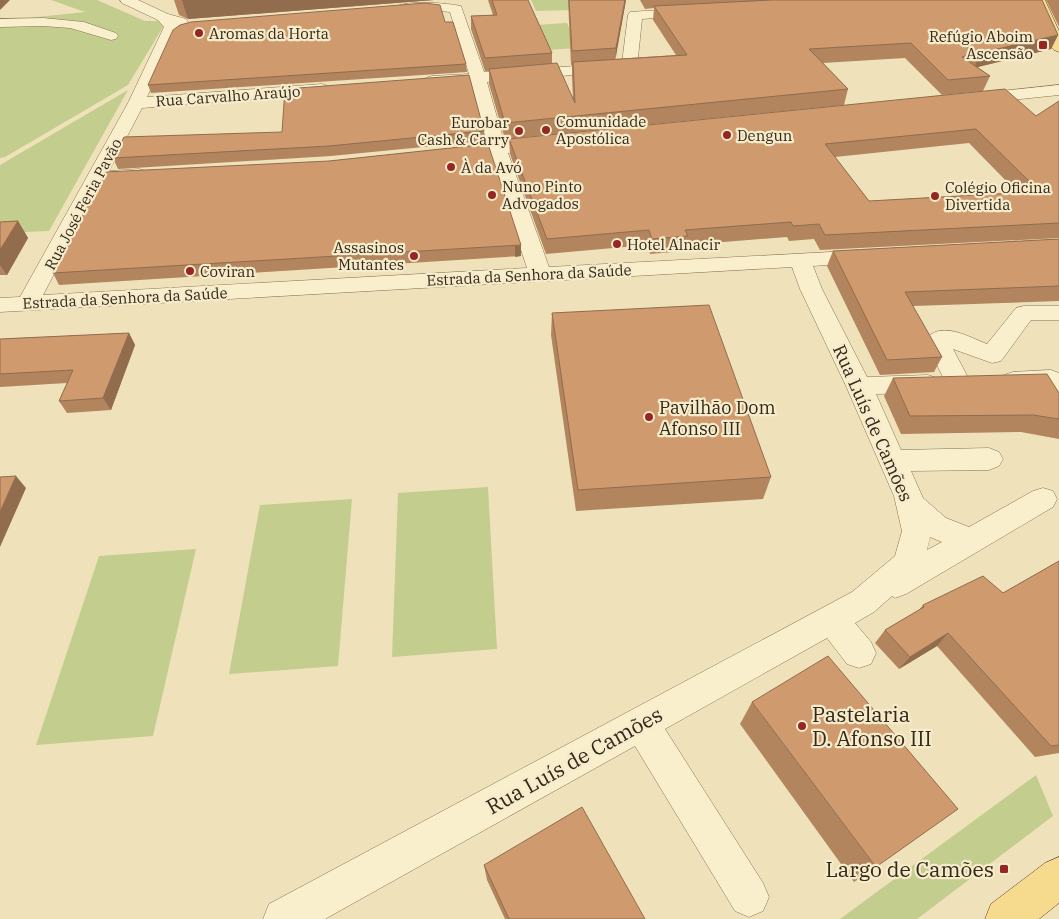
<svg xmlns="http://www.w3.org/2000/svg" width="1059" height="919" viewBox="0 0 1059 919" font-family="'IBM Plex Serif',serif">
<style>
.green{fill:#c3cd8e}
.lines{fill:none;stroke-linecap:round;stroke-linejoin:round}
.minor-casing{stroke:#867154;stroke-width:1}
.major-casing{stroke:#533e29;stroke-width:1}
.minor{fill:#faefcd;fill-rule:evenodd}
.major{fill:#f6da8e;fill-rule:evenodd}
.wall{fill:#b2855f;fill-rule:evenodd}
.shaded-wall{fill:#916c4d}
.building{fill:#cf9b6e;stroke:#916c4d;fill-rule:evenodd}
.poi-dot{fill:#972622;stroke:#f6ebca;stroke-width:2}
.labels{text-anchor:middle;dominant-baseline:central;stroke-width:4.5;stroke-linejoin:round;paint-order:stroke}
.far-poi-label{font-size:15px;fill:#34281a;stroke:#f6ebca;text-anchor:start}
.far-street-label{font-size:15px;fill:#34281a;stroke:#f6ebca}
.poi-label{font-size:18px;fill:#34281a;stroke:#f6ebca;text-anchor:start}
.street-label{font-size:18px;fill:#34281a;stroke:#f6ebca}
.near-poi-label{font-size:21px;fill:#34281a;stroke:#f6ebca;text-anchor:start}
.near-street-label{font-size:21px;fill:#34281a;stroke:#f6ebca}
</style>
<rect width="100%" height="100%" fill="#efe2ba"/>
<path class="green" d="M 51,0 L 97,0 L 145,21 L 159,21 L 163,27 L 128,85 L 5,157 L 0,158 L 0,21 L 85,12 Z
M 531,0 L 568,0 L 572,10 L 536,11 Z
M 567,23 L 578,48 L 545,50 L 506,27 Z
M 128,90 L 49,231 L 0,233 L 0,165 Z
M 488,487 L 497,649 L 392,657 L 398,493 Z
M 352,499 L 338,666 L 229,674 L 260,505 Z
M 196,549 L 153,736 L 36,745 L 99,556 Z
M 1036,775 L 1053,816 L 917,919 L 840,919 Z"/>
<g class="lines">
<g class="minor-casing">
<path id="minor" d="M 120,0 L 138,0 L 168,14 L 186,19 L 188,22 L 186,25 L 179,26 L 147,97 L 322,84 L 328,86 L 330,89 L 328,92 L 322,94 L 142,108 L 109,171 L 139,169 L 146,171 L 148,175 L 146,179 L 103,182 L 43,295 L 527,268 L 490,155 L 454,158 L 448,157 L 445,153 L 448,149 L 487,144 L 471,83 L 432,86 L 426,84 L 424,81 L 426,78 L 432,76 L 469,74 L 450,12 L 430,10 L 403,11 L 396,7 C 406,0 447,3 461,6 L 484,72 L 622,63 L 628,15 L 630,12 L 690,8 L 697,12 L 695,15 L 642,19 L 637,67 L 635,70 L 487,82 L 504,142 L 548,138 L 554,139 L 557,143 L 554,147 L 548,148 L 508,153 L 549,267 L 868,250 L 876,251 L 879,256 L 876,261 L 868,262 L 813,266 L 822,289 L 867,377 L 928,375 L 937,378 L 941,384 L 937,390 L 928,393 L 876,394 L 901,450 L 989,448 L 999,452 L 1003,459 L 999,466 L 989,470 L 911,471 L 923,498 L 946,518 L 969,527 L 1033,491 L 1043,488 L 1053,491 L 1057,499 L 1053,507 L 906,594 L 895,598 L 892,596 L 874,612 L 855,623 L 871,642 L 876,653 L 871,664 L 859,668 L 847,664 L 827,638 L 665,729 L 763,883 L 769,897 L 763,911 L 749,917 L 735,911 L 635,746 L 325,919 L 263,919 L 269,904 L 852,592 L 895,556 L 902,531 L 894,496 L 846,386 L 800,289 L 792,267 L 0,312 L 0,298 L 20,297 L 128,103 L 164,27 L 158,20 L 122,3 ZM 930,537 L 942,542 L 927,550 Z
M 43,18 L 84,22 L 116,33 L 118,36 L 116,39 L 111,40 L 70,28 L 43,26 L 0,27 L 0,19 Z
M 1059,85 L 1059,95 L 973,104 L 967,103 L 965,99 L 967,95 L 973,94 Z
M 1024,306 L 1059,306 L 1059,320 L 1031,320 L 1001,361 L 992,363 L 953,349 L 971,383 L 967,389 L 958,392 L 949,389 L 925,341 C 939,319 969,337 987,344 L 1016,308 Z
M 1051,370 L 1059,373 L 1059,400 L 1050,397 L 1044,388 L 1013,390 L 1004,387 L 1000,381 L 1004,375 L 1013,372 Z"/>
</g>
<g class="major-casing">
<path id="major" d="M 1031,0 L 1045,0 L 1059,31 L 1059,52 L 1054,50 L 1051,47 Z
M 1059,857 L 1059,903 L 1039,919 L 985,919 L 991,904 L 1045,863 Z"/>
</g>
<use href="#minor" class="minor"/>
<use href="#major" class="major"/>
</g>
<path class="wall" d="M 174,0 L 434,0 L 188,19 L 179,15 Z
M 488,0 L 528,0 L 552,53 L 552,64 L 573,99 L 572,77 L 572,65 L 571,65 L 568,0 L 626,0 L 615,59 L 676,55 L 653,20 L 654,8 L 645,9 L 640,0 L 1042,0 L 1058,35 L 1051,49 L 977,67 L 990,76 L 983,91 L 942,95 L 905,58 L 823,63 L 848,89 L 844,105 L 505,139 L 489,84 L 489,71 L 485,71 L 471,29 L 471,16 L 493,15 Z
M 1046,0 L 1059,0 L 1059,27 Z
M 445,22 L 466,64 L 467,72 L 151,93 L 148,85 Z
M 1059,101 L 1059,238 L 820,250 L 814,239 L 789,241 L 787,237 L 686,245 L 685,251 L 650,254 L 647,245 L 546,254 L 510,154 L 509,139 L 1036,116 ZM 969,143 L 1013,188 L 1009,188 L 1007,193 L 869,201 L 835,157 Z
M 484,131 L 485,141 L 331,156 L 118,169 L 113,158 L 282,132 Z
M 488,144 L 521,256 L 59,285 L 53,273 L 329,161 Z
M 18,221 L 28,238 L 7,275 L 0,275 L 0,222 Z
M 1059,239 L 1059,301 L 913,306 L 942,357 L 934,372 L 880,375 L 827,266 L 833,251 Z
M 552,313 L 771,477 L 763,499 L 576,511 L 551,335 Z
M 129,333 L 135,345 L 111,410 L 67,413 L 59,401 L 67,383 L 0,387 L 0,339 Z
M 893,378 L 1059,393 L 1059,439 L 1021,432 L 901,434 L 884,396 Z
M 1059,561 L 1059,753 L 1035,757 L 937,646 L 899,669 L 875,643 L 885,630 L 919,610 L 923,605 L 1003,593 Z
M 752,702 L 876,867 L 854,882 L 740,724 Z
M 484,865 L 645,919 L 505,919 L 487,880 Z"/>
<path class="shaded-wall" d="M 0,0 L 10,0 L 0,10 Z
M 182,0 L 434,0 L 188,19 Z
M 625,0 L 626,0 L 615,62 L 616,48 Z
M 1058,35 L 1051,49 L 974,68 L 980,53 Z
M 18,221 L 28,238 L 7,275 L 0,265 L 0,250 Z
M 521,245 L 521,256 L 515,257 L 515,246 Z
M 129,333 L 135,345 L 111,410 L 103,398 Z
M 16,476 L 26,488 L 0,547 L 0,512 Z
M 948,633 L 937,646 L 899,669 L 910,657 Z"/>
<path class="building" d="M 492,0 L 528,0 L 552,53 L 485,58 L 471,16 L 497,15 Z
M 569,0 L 625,0 L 616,48 L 572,51 Z
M 772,0 L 1042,0 L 1058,35 L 980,53 L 966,54 L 968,55 L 962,57 L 990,76 L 948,80 L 911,43 L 809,49 L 848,89 L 505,123 L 489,69 L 557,63 L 575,103 L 573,62 L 687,55 L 654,6 Z
M 425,3 L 440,5 L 445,22 L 453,22 L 466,64 L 148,85 L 173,30 L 180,25 L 191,22 Z
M 469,75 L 484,131 L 329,146 L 113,158 L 124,137 L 282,132 L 285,89 Z
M 1005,89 L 1036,116 L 1059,101 L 1059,223 L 825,235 L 819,224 L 793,226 L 791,222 L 685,230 L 688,236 L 652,239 L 649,230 L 547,239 L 509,139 ZM 976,129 L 1035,187 L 1009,188 L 1014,193 L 869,201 L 825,144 Z
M 488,144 L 521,245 L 53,273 L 105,172 L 329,161 Z
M 18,221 L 0,250 L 0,222 Z
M 1059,239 L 1059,286 L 905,292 L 942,357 L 887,360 L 833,251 Z
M 709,305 L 771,477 L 578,490 L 552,313 Z
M 129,333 L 103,398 L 59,401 L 73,370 L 0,374 L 0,339 Z
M 1047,374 L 1059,393 L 1059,419 L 1033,415 L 910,416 L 893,378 Z
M 16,476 L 0,512 L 0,477 Z
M 1059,561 L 1059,745 L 1051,746 L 948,633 L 910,657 L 885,630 L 924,607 L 923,605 L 983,576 L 1003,593 Z
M 828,656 L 958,809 L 876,867 L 752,702 Z
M 582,807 L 645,919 L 509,919 L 484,865 Z"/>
<g class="poi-dot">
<circle cx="199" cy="33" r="5"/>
<rect x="1038" y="40" width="10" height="10" rx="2.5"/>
<circle cx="546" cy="130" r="5"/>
<circle cx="519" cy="131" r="5"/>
<circle cx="727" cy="135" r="5"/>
<circle cx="451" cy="167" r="5"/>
<circle cx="492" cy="195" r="5"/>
<circle cx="935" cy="196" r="5"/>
<circle cx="617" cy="244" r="5"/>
<circle cx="414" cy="256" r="5"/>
<circle cx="190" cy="271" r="5"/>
<circle cx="649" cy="417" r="5"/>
<circle cx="802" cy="726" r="5"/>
<rect x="999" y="864" width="10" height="10" rx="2.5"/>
</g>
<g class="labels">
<g class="far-poi-label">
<text x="209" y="33">Aromas da Horta</text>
<text x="1033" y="36" text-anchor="end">Refúgio Aboim<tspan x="1033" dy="17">Ascensão</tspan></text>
<text x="556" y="121">Comunidade<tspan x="556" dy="17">Apostólica</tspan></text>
<text x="509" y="122" text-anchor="end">Eurobar<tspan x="509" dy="17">Cash &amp; Carry</tspan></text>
<text x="737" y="135">Dengun</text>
<text x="461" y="167">À da Avó</text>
<text x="502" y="186">Nuno Pinto<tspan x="502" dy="17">Advogados</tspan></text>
<text x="945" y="187">Colégio Oficina<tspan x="945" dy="17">Divertida</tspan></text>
<text x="627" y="244">Hotel Alnacir</text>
<text x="404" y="247" text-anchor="end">Assasinos<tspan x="404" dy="17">Mutantes</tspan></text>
<text x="200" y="271">Coviran</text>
</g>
<g class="far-street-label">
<text transform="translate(228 96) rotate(-4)">Rua Carvalho Araújo</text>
<text transform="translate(83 204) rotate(-62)">Rua José Feria Pavão</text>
<text transform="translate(529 275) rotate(-3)">Estrada da Senhora da Saúde</text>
<text transform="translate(125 298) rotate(-3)">Estrada da Senhora da Saúde</text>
</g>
<g class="poi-label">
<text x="659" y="407">Pavilhão Dom<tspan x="659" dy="21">Afonso III</tspan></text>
</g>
<g class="street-label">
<text transform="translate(873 423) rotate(66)">Rua Luís de Camões</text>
</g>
<g class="near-poi-label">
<text x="812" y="714">Pastelaria<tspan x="812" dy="24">D. Afonso III</tspan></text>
<text x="994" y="869" text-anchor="end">Largo de Camões</text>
</g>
<g class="near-street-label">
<text transform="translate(574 760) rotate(-29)">Rua Luís de Camões</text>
</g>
</g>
</svg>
